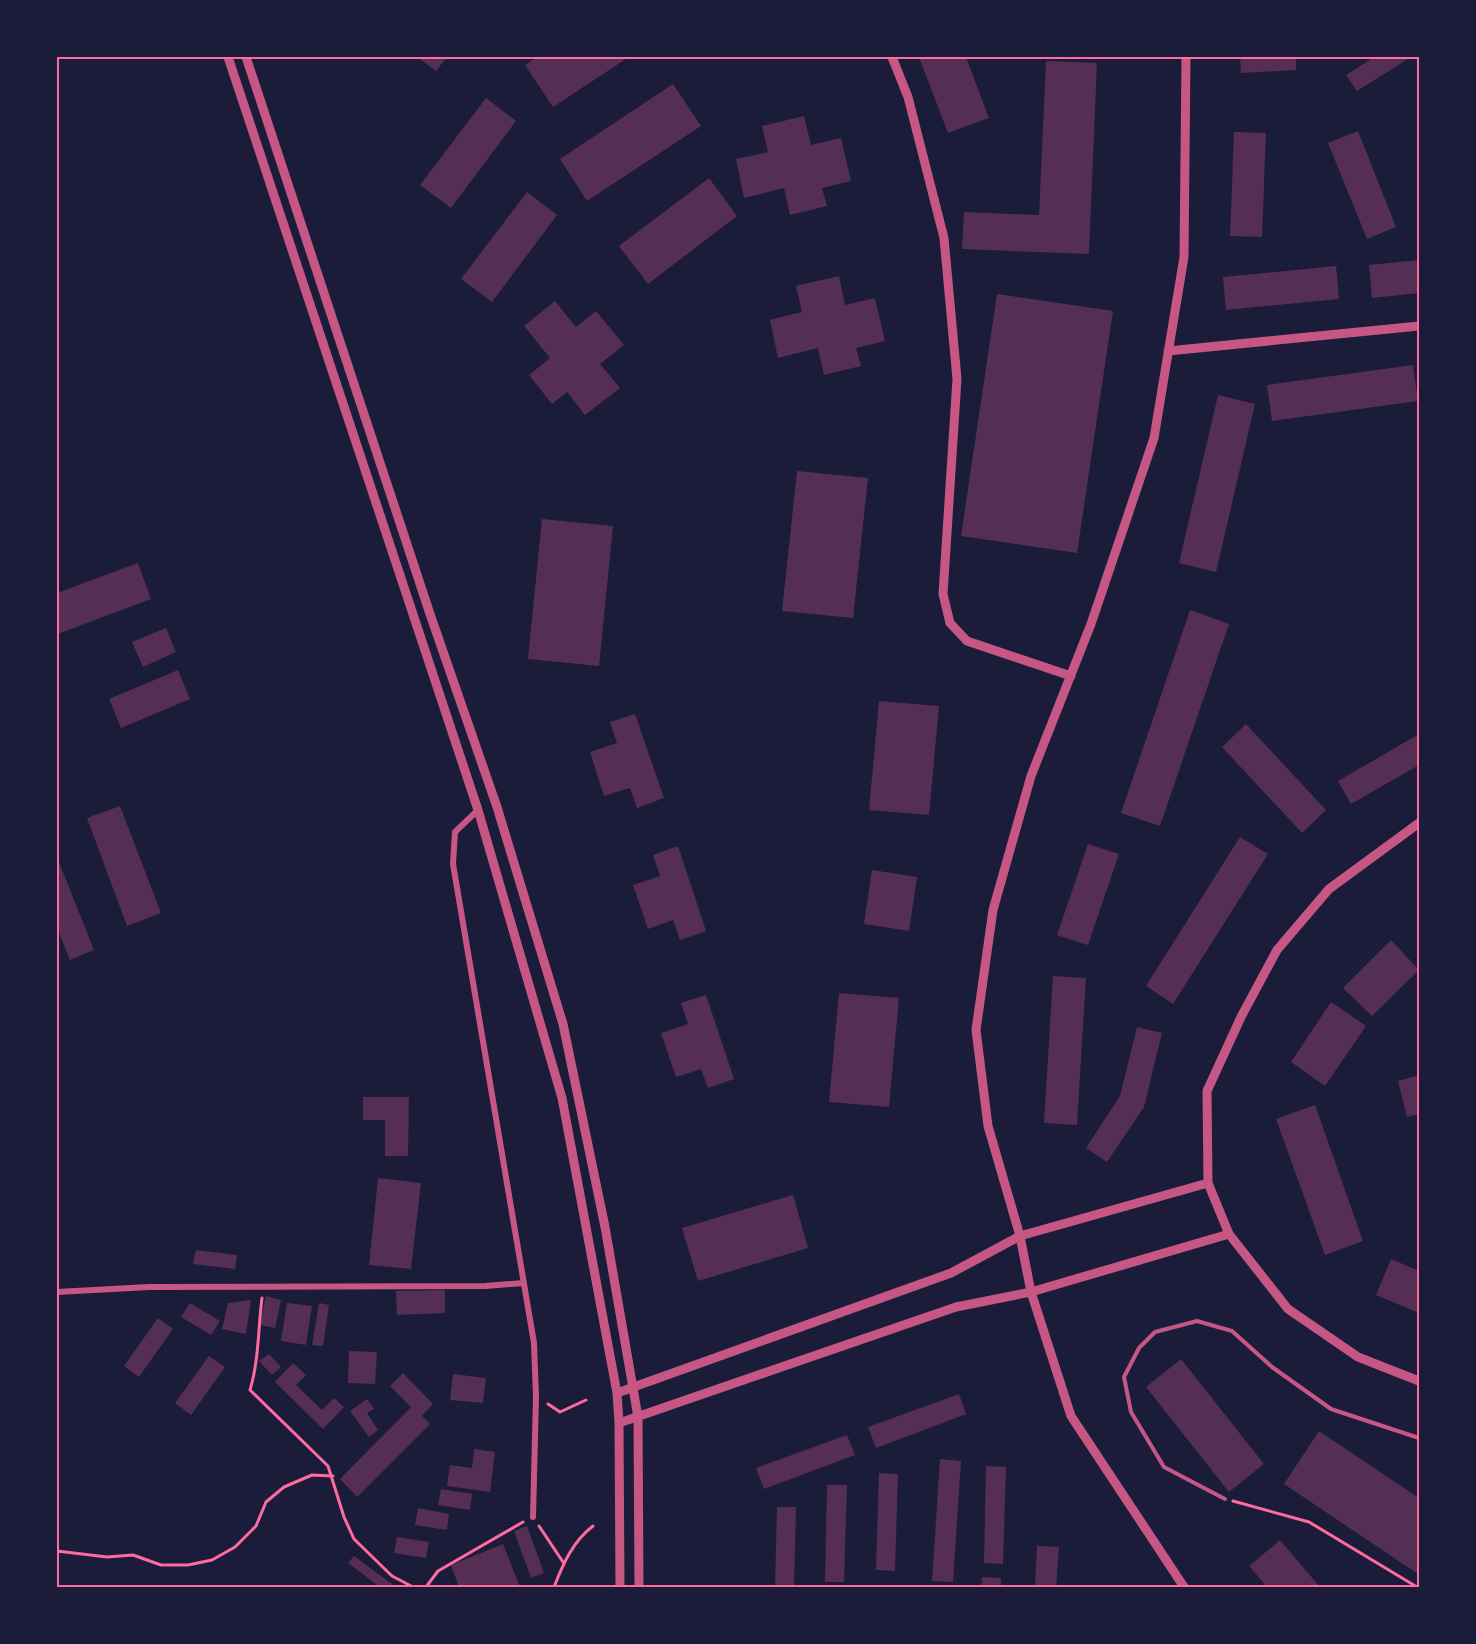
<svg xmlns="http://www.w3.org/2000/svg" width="1476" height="1644" viewBox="0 0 1476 1644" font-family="Merriweather,serif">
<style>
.building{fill:#542f53}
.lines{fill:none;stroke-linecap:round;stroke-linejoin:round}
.path{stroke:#ff6b9d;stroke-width:3}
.service{stroke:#c65784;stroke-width:4}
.minor{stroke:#c65784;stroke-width:6}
.tertiary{stroke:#c65784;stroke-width:9}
.neatline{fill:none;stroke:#ff6b9d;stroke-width:2}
</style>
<rect width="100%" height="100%" fill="#1b1b3a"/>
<path class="building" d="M 417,57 L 447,57 L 436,71 Z
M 537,57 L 629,57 L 553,107 L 525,65 Z
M 919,57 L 966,57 L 989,118 L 948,133 Z
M 1240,57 L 1296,57 L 1296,70 L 1241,73 Z
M 1374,57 L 1411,57 L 1357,91 L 1346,75 Z
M 1046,61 L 1097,63 L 1089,254 L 962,249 L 964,212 L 1039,215 Z
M 673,84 L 701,126 L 587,201 L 560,159 Z
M 486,98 L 516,121 L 451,208 L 420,185 Z
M 804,116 L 811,145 L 841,138 L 851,181 L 822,188 L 827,206 L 790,215 L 784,188 L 744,198 L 736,159 L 768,152 L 762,126 Z
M 1358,131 L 1396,227 L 1367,239 L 1328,143 Z
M 1234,132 L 1266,133 L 1262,237 L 1230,236 Z
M 709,178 L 737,216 L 648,284 L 619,246 Z
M 527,192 L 557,215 L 492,302 L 461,279 Z
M 1419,260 L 1419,293 L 1372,298 L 1369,265 Z
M 1336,266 L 1339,299 L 1226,310 L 1223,277 Z
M 839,276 L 845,305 L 875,298 L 885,341 L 856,348 L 861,366 L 824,375 L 818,348 L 778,358 L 770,320 L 802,312 L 796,286 Z
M 997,294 L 1113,311 L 1077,553 L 961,536 Z
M 555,301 L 576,327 L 596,311 L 624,345 L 600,364 L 620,388 L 585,415 L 567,392 L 552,404 L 529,375 L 550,358 L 524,326 Z
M 1413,365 L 1418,401 L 1272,421 L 1267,385 Z
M 1218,395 L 1255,404 L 1216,572 L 1179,563 Z
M 797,471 L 868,478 L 853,618 L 782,611 Z
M 542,519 L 613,526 L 599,666 L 528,659 Z
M 138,563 L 151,599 L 58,634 L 57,593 Z
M 1190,610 L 1229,624 L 1160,826 L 1121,813 Z
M 166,628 L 176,652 L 143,667 L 132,642 Z
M 178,670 L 190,699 L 121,728 L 109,699 Z
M 879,701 L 939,706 L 929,815 L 869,810 Z
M 635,714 L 664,798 L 637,808 L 630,788 L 604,796 L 590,752 L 617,743 L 610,722 Z
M 1246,724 L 1326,810 L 1302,833 L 1222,747 Z
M 1419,734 L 1419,765 L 1351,804 L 1338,781 Z
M 120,806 L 161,913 L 127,926 L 87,818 Z
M 1240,837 L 1268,854 L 1173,1004 L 1146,986 Z
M 1088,844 L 1119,854 L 1088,945 L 1057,935 Z
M 678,846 L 706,931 L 680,940 L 673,920 L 648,929 L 633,885 L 660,876 L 653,855 Z
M 57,857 L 94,950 L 70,960 L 57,928 Z
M 872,870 L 917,877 L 909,931 L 864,924 Z
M 1391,940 L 1419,970 L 1372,1016 L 1343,988 Z
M 1053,976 L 1086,978 L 1077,1125 L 1044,1123 Z
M 839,993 L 899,998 L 889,1107 L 829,1102 Z
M 706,995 L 734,1079 L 708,1088 L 701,1069 L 676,1077 L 661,1033 L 688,1024 L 681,1003 Z
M 1331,1002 L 1366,1026 L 1325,1086 L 1291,1062 Z
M 1137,1027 L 1162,1033 L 1144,1107 L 1107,1162 L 1086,1148 L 1120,1096 Z
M 1419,1075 L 1419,1114 L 1407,1117 L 1398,1081 Z
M 363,1097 L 409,1097 L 408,1156 L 385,1156 L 385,1120 L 363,1120 Z
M 1315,1105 L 1363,1241 L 1325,1255 L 1276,1119 Z
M 378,1178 L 421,1183 L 411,1269 L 369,1265 Z
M 793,1195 L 808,1248 L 698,1281 L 682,1228 Z
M 196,1250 L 237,1255 L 235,1269 L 193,1264 Z
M 1391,1259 L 1419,1271 L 1419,1313 L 1376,1295 Z
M 445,1290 L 445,1313 L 397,1315 L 396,1291 Z
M 266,1296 L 281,1300 L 275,1328 L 260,1325 Z
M 251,1300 L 246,1334 L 222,1329 L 228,1303 Z
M 190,1303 L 220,1321 L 211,1335 L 181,1317 Z
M 287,1303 L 312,1306 L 306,1345 L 281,1341 Z
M 319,1303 L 329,1305 L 323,1346 L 312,1345 Z
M 158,1318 L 173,1329 L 139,1377 L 124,1366 Z
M 349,1351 L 377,1352 L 375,1384 L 348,1383 Z
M 269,1354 L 281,1367 L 272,1375 L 259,1361 Z
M 209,1356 L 225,1367 L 191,1415 L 175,1403 Z
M 1181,1359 L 1264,1464 L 1229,1492 L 1146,1387 Z
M 293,1363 L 306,1375 L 296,1385 L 322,1410 L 334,1398 L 344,1407 L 323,1429 L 275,1382 Z
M 403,1373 L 433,1404 L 422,1416 L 430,1424 L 357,1497 L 340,1479 L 411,1407 L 390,1386 Z
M 453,1374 L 486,1378 L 483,1403 L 450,1400 Z
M 959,1394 L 966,1414 L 876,1448 L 868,1427 Z
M 367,1399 L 374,1409 L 367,1413 L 378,1430 L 369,1437 L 350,1411 Z
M 1319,1431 L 1419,1498 L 1418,1574 L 1284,1484 Z
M 847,1435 L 855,1455 L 764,1489 L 756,1468 Z
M 474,1449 L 495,1452 L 490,1492 L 447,1486 L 450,1465 L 472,1468 Z
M 940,1459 L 961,1461 L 953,1582 L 932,1581 Z
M 986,1466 L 1006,1467 L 1003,1564 L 984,1563 Z
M 879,1473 L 898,1474 L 895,1571 L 876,1570 Z
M 827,1485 L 847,1485 L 844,1582 L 825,1582 Z
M 441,1489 L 472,1494 L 470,1510 L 438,1505 Z
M 777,1507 L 796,1507 L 794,1587 L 775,1587 Z
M 418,1508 L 449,1514 L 447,1530 L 415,1525 Z
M 527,1526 L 544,1573 L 531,1578 L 514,1531 Z
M 397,1537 L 429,1542 L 426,1558 L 394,1553 Z
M 1280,1540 L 1320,1587 L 1267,1587 L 1249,1566 Z
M 503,1544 L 520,1587 L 459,1587 L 451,1565 Z
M 1037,1546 L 1059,1547 L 1056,1587 L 1035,1587 Z
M 354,1556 L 396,1587 L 380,1587 L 348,1563 Z
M 982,1577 L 1001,1578 L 1001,1587 L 981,1587 Z"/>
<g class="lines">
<path class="path" d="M 262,1298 C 258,1329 259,1360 250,1390 L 328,1466 L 344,1517 L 354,1539 L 392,1576 L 413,1587
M 548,1404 L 560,1412 L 586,1400
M 1233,1501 L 1309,1522 L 1417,1587
M 539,1526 L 563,1562
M 57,1551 L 107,1557 L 133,1555 L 161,1565 L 188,1565 L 212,1560 L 235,1547 L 256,1526 L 266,1502 L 284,1487 L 312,1475 L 333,1476
M 426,1587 L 438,1571 L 523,1522
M 554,1587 C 563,1564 573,1541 593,1526"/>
<path class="service" d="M 1225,1499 L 1164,1467 L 1131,1412 L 1124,1377 L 1139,1348 L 1155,1332 L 1197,1321 L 1232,1331 L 1272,1367 L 1331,1409 L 1419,1438"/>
<path class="minor" d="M 478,810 L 455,832 L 453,864 L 534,1343 L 536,1397 L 533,1517
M 57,1292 L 149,1287 L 485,1286 L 524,1283"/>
<path class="tertiary" d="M 228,57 L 478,810 L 562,1098 L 617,1393 L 619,1423 L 620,1587
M 246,57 L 430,614 L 497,807 L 563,1024 L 605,1227 L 638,1417 L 639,1587
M 892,57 L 908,97 L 944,238 L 957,379 L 943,594 L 950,623 L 967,641 L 1071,676
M 1168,351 L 1419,326
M 1419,823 L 1329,889 L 1277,950 L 1241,1017 L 1207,1091 L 1208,1183 L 1229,1234 L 1288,1309 L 1358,1357 L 1419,1381
M 617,1393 L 951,1273 L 1020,1236 L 1208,1183
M 619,1423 L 956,1307 L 1031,1292 L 1229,1234
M 1184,1587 L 1071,1416 L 1031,1292 L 1020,1236 L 988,1126 L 976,1030 L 993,910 L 1031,776 L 1091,624 L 1154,438 L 1184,257 L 1186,57"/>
</g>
<rect width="1476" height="1644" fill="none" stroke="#1b1b3a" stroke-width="117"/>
<rect x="58" y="58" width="1360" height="1528" class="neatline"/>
</svg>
